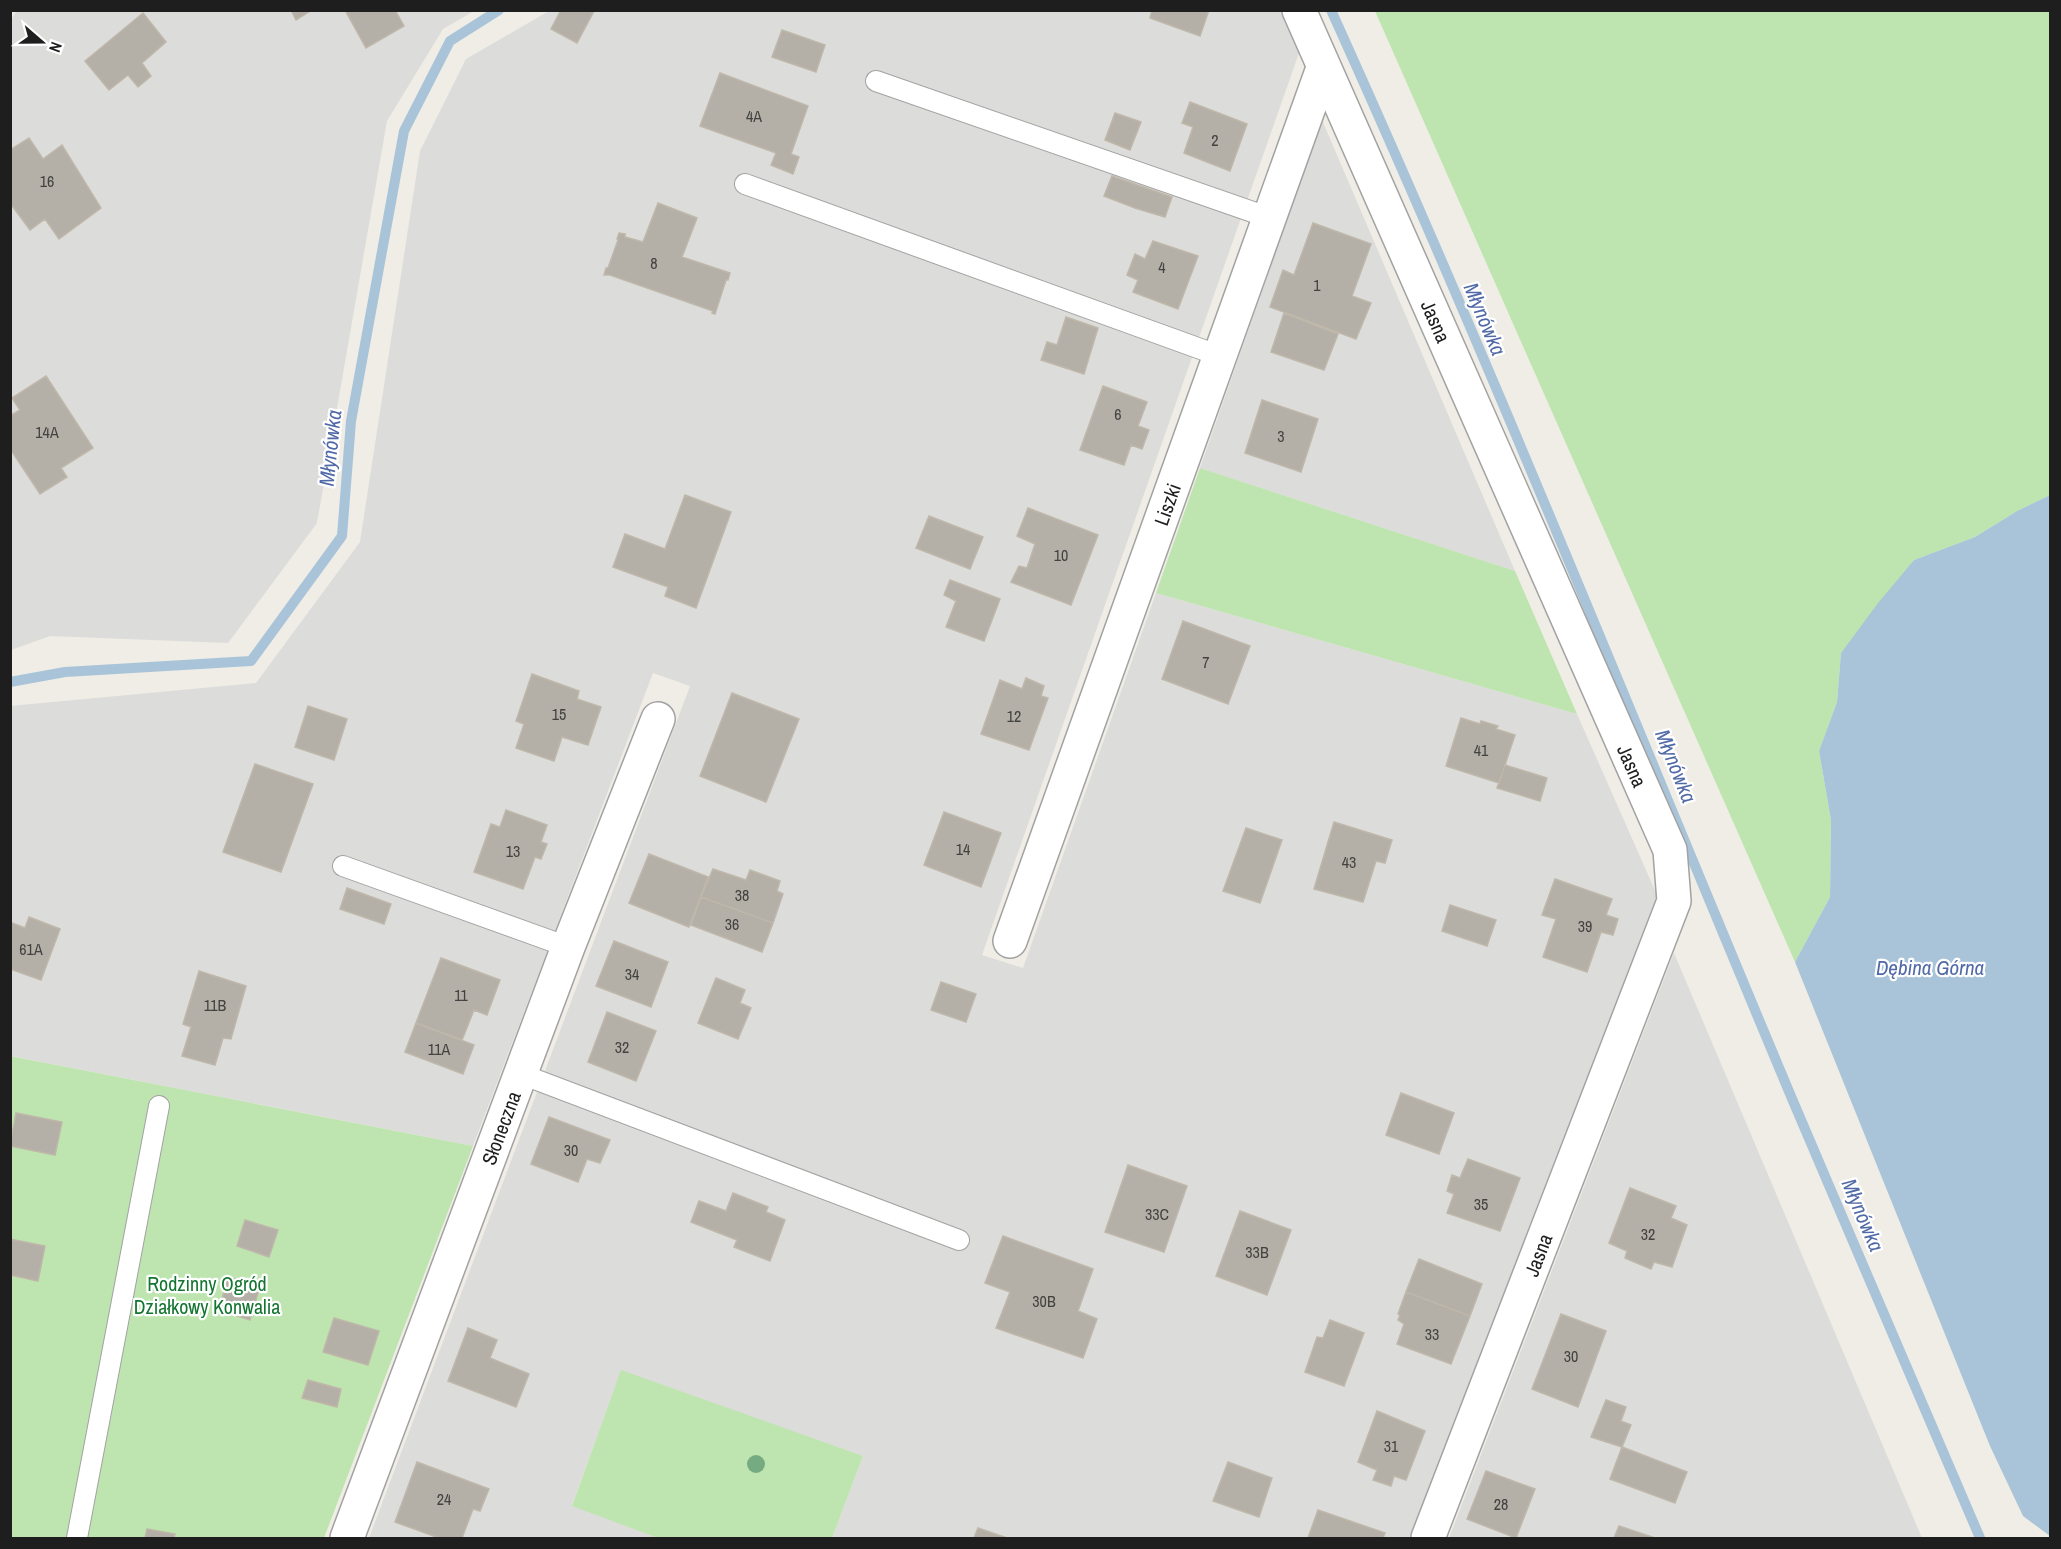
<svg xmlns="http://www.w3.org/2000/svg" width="2061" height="1549" viewBox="0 0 2061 1549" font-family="'Archivo Narrow',sans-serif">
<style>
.residential{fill:#dcdcdb}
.grass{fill:#bee5af}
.water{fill:#a9c4d9}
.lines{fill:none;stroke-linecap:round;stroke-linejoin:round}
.stream{stroke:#a9c4d9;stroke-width:10}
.building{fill:#b4b0a8;stroke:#bfb7a9;stroke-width:1.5}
.lane-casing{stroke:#a2a2a2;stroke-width:22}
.street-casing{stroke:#a2a2a2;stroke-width:36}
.lane{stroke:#fff;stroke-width:20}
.street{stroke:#fff;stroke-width:33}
.tree{fill:#76ab81}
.labels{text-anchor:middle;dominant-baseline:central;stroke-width:4.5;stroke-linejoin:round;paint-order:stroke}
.number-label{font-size:16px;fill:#444240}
.street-label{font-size:20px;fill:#1e1e1e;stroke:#fff}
.park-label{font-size:20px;fill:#137530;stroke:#fff}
.water-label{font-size:21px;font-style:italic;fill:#516aa7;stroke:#fff}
</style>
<rect width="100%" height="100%" fill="#efede5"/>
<path class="residential" d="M 17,10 L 474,11 L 443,29 L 387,121 L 317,523 L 228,643 L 50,636 L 11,650 L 10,22 Z
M 549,11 L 1280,11 L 1299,53 L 982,955 L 1023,968 L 1156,593 L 1577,714 L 1657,895 L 1409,1538 L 832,1538 L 863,1456 L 621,1371 L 572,1505 L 658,1538 L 369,1538 L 690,686 L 653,673 L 473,1146 L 11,1056 L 10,706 L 256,683 L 360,542 L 420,151 L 466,59 Z
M 1322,120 L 1515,571 L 1200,468 Z
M 1674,953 L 1922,1538 L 1449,1538 Z"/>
<path class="grass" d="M 1375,11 L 2050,11 L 2050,495 L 2017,511 L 1975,537 L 1914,560 L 1841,653 L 1837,702 L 1819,751 L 1831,820 L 1830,897 L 1795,962 Z
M 1200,468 L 1515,571 L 1577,714 L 1156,593 Z
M 10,1056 L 473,1146 L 324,1538 L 11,1538 Z
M 621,1370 L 863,1456 L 832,1538 L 658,1538 L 572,1506 Z"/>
<path class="water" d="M 2050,495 L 2050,1536 L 2023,1516 L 1990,1446 L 1795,962 L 1830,897 L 1831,820 L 1819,751 L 1837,702 L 1841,653 L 1878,603 L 1914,560 L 1975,537 L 2017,511 Z"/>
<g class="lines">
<path class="stream" d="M 1331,10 C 1494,370 1640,737 1793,1101 C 1855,1247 1918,1393 1980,1538
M 10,682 L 65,672 L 251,661 L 342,536 L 351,421 L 404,131 L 450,41 L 499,10"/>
</g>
<path class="building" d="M 291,10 L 312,10 L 296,20 Z
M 345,10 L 395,10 L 404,26 L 366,48 Z
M 561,10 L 594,11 L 577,43 L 551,29 Z
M 1152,10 L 1209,10 L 1200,36 L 1150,18 Z
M 143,13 L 166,42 L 142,63 L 151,76 L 138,87 L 128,75 L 109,90 L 85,61 Z
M 782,30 L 825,45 L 816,72 L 772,57 Z
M 720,73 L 808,106 L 791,154 L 799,157 L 793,174 L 771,165 L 776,153 L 700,126 Z
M 1190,102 L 1247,124 L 1230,171 L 1184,153 L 1193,127 L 1182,123 Z
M 1115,113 L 1141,122 L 1130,150 L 1105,140 Z
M 29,138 L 43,159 L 62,145 L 101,208 L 59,239 L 45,219 L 30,230 L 10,203 L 10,150 Z
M 1112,176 L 1172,197 L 1165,217 L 1135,208 L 1104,196 Z
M 658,203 L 697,218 L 682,257 L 730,273 L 728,280 L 726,280 L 715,314 L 712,313 L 713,311 L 610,275 L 604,275 L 606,268 L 608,268 L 618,240 L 617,239 L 619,233 L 625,234 L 625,237 L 643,242 Z
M 1313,223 L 1371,244 L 1352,296 L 1371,303 L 1356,339 L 1270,307 L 1283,270 L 1294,275 Z
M 1153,241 L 1198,256 L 1178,309 L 1133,292 L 1138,280 L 1127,275 L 1135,254 L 1145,259 Z
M 1284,313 L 1338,334 L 1324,370 L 1271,352 Z
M 1066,317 L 1098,328 L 1084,374 L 1041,360 L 1047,342 L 1057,345 Z
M 46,376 L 93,448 L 61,468 L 67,477 L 40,494 L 13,453 L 10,452 L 10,416 L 20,410 L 12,398 Z
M 1103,386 L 1147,402 L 1138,426 L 1149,430 L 1142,449 L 1131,445 L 1124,465 L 1080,450 Z
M 1262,400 L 1318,419 L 1301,472 L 1245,453 Z
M 685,495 L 731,512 L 696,608 L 665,596 L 668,587 L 613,567 L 625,534 L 665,549 Z
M 1028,508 L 1098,535 L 1071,605 L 1011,582 L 1019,566 L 1027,568 L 1035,544 L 1017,536 Z
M 929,516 L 983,537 L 970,569 L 916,548 Z
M 950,580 L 1000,599 L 984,641 L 946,627 L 956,601 L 944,595 Z
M 1183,621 L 1250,646 L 1228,704 L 1162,679 Z
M 532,674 L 579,691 L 577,699 L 601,707 L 588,745 L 562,737 L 554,761 L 516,748 L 524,724 L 516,721 Z
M 1026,678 L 1044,686 L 1041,696 L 1048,698 L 1029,750 L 981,734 L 1000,680 L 1022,689 Z
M 732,693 L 799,719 L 766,802 L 700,776 Z
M 308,706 L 347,719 L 334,760 L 295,747 Z
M 1461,718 L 1480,724 L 1481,721 L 1498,726 L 1496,729 L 1515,735 L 1499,783 L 1446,766 Z
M 255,764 L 313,784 L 281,872 L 223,852 Z
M 1505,765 L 1547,778 L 1540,801 L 1497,788 Z
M 506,810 L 547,825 L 541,842 L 547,844 L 541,859 L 535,857 L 523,889 L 474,872 L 491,824 L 500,827 Z
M 944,812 L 1001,833 L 981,887 L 924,865 Z
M 1334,822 L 1392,840 L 1385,863 L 1376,861 L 1363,902 L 1314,889 Z
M 1246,828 L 1282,840 L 1260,903 L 1223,891 Z
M 649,854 L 708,877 L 689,927 L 629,903 Z
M 713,869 L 746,880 L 750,870 L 780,881 L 777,891 L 783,894 L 773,923 L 701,897 Z
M 1555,879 L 1612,899 L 1606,915 L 1618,919 L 1613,935 L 1601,932 L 1587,972 L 1543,957 L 1556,919 L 1542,915 Z
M 347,888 L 391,904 L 384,924 L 340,909 Z
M 701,897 L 773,923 L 762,952 L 691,925 Z
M 1450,905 L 1496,920 L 1487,946 L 1442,931 Z
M 29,917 L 60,929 L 41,980 L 10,969 L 10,922 L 25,928 Z
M 614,941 L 668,962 L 651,1007 L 596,986 Z
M 441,958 L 500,980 L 487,1015 L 474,1010 L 462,1040 L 416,1023 Z
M 199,971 L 246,986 L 231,1039 L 223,1038 L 215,1065 L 182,1056 L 191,1027 L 183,1024 Z
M 716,978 L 745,990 L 740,1003 L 751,1008 L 738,1039 L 698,1023 Z
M 941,982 L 976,994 L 966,1022 L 931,1010 Z
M 607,1012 L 656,1031 L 636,1081 L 588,1062 Z
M 416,1023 L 474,1045 L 463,1074 L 405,1052 Z
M 1401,1093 L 1454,1113 L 1439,1154 L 1386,1135 Z
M 16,1113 L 62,1122 L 55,1155 L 10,1146 Z
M 549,1117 L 610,1140 L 600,1163 L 587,1159 L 578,1182 L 531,1164 Z
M 1468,1159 L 1520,1178 L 1500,1231 L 1447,1213 L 1454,1194 L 1447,1191 L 1452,1175 L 1460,1178 Z
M 1128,1165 L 1187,1186 L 1164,1252 L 1105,1232 Z
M 1630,1188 L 1676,1206 L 1671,1218 L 1687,1225 L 1672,1267 L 1654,1262 L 1651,1269 L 1625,1258 L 1627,1251 L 1609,1243 Z
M 733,1193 L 768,1207 L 766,1212 L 785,1220 L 770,1261 L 734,1247 L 737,1240 L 691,1222 L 699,1201 L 726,1211 Z
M 1240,1211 L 1291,1230 L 1267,1295 L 1216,1276 Z
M 245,1220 L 278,1230 L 269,1257 L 237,1246 Z
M 1003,1236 L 1093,1269 L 1078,1311 L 1097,1319 L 1083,1358 L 996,1328 L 1010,1292 L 985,1283 Z
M 10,1239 L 45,1246 L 38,1281 L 10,1275 Z
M 1419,1259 L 1482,1284 L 1470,1316 L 1406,1292 Z
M 228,1277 L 260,1286 L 250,1320 L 219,1310 Z
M 1406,1292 L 1470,1316 L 1451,1364 L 1397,1344 L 1404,1324 L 1398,1320 L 1400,1315 L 1398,1314 Z
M 1561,1314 L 1606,1331 L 1578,1407 L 1532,1389 Z
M 334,1318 L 379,1331 L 368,1365 L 323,1352 Z
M 1330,1320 L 1364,1333 L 1344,1386 L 1305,1372 L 1317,1337 L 1323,1338 Z
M 468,1328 L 497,1340 L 490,1358 L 529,1374 L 516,1407 L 448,1381 Z
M 308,1380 L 341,1389 L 337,1407 L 302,1398 Z
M 1606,1400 L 1626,1407 L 1621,1421 L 1631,1425 L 1622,1447 L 1591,1437 Z
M 1377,1411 L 1425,1431 L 1406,1480 L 1394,1476 L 1391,1486 L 1373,1480 L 1377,1470 L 1358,1462 Z
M 1622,1447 L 1687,1472 L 1675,1503 L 1610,1479 Z
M 417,1462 L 489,1489 L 480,1511 L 473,1509 L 462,1538 L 439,1538 L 395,1522 Z
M 1228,1462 L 1272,1478 L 1259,1517 L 1213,1501 Z
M 1486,1471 L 1535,1489 L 1516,1538 L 1467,1519 Z
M 1318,1510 L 1385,1533 L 1383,1538 L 1308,1538 Z
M 1619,1526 L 1655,1538 L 1614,1538 Z
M 978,1528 L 1007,1538 L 974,1538 Z
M 147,1529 L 175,1534 L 174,1538 L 145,1538 Z"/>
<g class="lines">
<g class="lane-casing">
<path id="lane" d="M 876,81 L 1270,218
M 745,184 L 1220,356
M 343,866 L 568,947
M 521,1074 L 959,1240
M 77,1538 L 159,1106"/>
</g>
<g class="street-casing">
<g id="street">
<path id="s1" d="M 1299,10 L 1670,850 L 1674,901 L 1428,1538"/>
<path id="s2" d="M 1010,941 L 1323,68"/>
<path id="s3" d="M 347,1538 L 568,947 L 658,719"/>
</g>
</g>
<use href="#lane" class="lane"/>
<use href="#street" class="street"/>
</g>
<circle class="tree" cx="756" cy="1464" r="9"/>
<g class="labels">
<g class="number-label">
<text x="754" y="116">4A</text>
<text x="1215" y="140">2</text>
<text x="47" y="181">16</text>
<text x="654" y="263">8</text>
<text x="1162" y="267">4</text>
<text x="1317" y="285">1</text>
<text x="1118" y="414">6</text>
<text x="47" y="432">14A</text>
<text x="1281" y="436">3</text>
<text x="1061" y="555">10</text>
<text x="1206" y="662">7</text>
<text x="559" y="714">15</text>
<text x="1014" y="716">12</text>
<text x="1481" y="750">41</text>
<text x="963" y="849">14</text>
<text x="513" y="851">13</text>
<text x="1349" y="862">43</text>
<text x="742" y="895">38</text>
<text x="732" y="924">36</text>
<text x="1585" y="926">39</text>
<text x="31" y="949">61A</text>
<text x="632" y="974">34</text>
<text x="461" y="995">11</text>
<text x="215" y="1005">11B</text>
<text x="622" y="1047">32</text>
<text x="439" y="1049">11A</text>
<text x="571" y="1150">30</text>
<text x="1481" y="1204">35</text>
<text x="1157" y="1214">33C</text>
<text x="1648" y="1234">32</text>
<text x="1257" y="1252">33B</text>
<text x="1044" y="1301">30B</text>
<text x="1432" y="1334">33</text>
<text x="1571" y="1356">30</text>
<text x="1391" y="1446">31</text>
<text x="444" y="1499">24</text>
<text x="1501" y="1504">28</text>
</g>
<g class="street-label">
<text stroke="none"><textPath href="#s1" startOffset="340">Jasna</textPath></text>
<text stroke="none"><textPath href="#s2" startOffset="464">Liszki</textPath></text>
<text stroke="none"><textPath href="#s1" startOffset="826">Jasna</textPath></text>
<text stroke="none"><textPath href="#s3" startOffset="438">Słoneczna</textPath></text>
<text transform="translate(1538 1255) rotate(-69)">Jasna</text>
</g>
<g class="park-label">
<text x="207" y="1283">Rodzinny Ogród<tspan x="207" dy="23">Działkowy Konwalia</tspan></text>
</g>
<g class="water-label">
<text transform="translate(1485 319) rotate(67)">Młynówka</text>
<text transform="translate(330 448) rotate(-84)">Młynówka</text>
<text transform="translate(1676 766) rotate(68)">Młynówka</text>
<text x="1930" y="967">Dębina Górna</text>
<text transform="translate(1863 1215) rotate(67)">Młynówka</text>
</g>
</g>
<rect width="2061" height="1549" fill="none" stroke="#1e1e1e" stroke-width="24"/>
<g transform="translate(42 42) rotate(110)" stroke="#ffffff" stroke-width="4.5" paint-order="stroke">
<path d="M0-4.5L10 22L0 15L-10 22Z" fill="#1e1e1e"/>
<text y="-9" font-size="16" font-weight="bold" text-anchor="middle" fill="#1e1e1e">N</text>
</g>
</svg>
